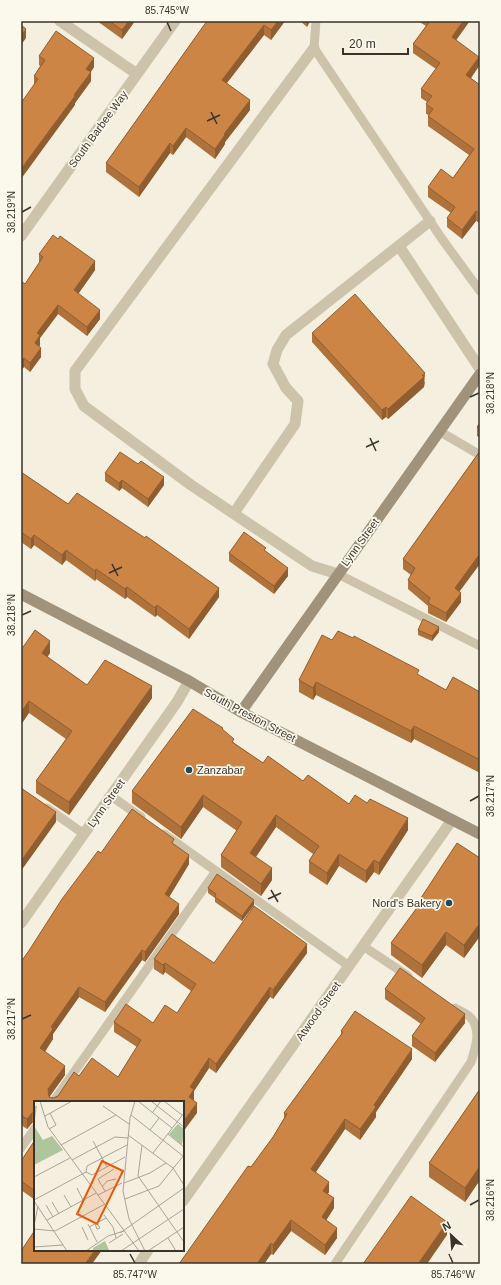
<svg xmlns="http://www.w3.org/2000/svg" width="501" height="1285" viewBox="0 0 501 1285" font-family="Helvetica,sans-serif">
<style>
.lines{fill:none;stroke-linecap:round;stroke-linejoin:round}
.service{stroke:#cdc2aa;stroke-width:9}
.minor{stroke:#cdc2aa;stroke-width:11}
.secondary{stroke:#a1927b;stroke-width:11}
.wall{fill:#af723b}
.shaded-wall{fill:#8f5d30}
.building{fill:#cc8545;stroke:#8f5d30}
.ticks{fill:none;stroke:#3a332a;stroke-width:1.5}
.poi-dot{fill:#1c4b5f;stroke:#fbf8ec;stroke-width:1.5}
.labels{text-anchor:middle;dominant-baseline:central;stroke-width:3.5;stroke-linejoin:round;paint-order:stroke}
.street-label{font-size:11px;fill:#3a332a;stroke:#fbf8ec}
.poi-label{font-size:11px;fill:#3a332a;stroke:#fbf8ec;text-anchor:start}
.inset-road{fill:none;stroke:#aaa497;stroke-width:1}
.view{fill:#e8590c;fill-opacity:0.15;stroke:#e8590c;stroke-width:2}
.inset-edge{fill:none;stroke:#3a332a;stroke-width:2}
.neatline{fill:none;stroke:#3a332a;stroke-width:1.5}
.ticks-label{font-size:10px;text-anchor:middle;fill:#3a332a}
</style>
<rect width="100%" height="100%" fill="#f4efdf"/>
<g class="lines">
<path class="service" d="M 316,21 L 314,48 L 442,239 L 480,291
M 439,431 L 480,455
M 338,574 L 480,646
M 111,796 L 141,817
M 47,808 L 84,834
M 164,834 L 349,966
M 363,946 L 408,976
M 53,1102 L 216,871
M 21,1148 L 35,1128
M 335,1264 L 471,1062 C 475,1049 482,1031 471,1018 C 468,1014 460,1011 455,1008"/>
<path class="minor" d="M 60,21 L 137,74
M 314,48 L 75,371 L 75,389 L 84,406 L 191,485 L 312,566 L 338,574
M 21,236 L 175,21
M 399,246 L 480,369
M 234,513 L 295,424 L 298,401 L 286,388 L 273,364 L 277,350 L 286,335 L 430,221
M 21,923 L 177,702 L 189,681
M 183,1201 L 452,820
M 139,1264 L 148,1250"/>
<path class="secondary" d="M 21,594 L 189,681 L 241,712 L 480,834
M 241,712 L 480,374"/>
</g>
<path class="wall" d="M 97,21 L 135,21 L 122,39 Z
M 207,21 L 285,21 L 271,40 L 264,35 L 227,83 L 250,110 L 225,142 L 225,144 L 215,159 L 186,137 L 173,155 L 170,153 L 139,197 L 106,172 L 106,163 Z
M 300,21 L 310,21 L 307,27 Z
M 418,21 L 469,21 L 469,22 L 456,40 L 479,66 L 471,78 L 480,85 L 480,223 L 476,221 L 462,239 L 447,227 L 447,218 L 451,213 L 428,197 L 428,187 L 453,178 L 469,155 L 428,126 L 428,116 L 429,115 L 426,114 L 426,104 L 427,102 L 421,98 L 421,89 L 436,69 L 413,53 L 413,44 L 426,26 Z
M 39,56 L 94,67 L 91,72 L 91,81 L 75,103 L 75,105 L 34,85 L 34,76 L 40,66 L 39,65 Z
M 39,254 L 95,270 L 78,294 L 100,319 L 87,336 L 58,314 L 40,338 L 40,345 L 39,346 L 41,357 L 30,372 L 24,367 L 21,370 L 25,284 L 39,263 Z
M 312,333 L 425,382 L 424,387 L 388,419 L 386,417 L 382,420 L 312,342 Z
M 480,423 L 480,438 L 477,436 L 477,427 Z
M 480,451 L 480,565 L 479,565 L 460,591 L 461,602 L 446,622 L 428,613 L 428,606 L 408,589 L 408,580 L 411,575 L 403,569 L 403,559 Z
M 21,472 L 68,504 L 219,597 L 189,639 L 157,615 L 155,617 L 127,597 L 125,599 L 96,579 L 95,581 L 66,560 L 62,565 L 34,545 L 31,549 L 21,542 Z
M 105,473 L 164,485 L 148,507 L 122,488 L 119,491 L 105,481 Z
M 229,553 L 288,576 L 274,594 L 229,561 Z
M 418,630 L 439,632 L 432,641 L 418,635 Z
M 353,638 L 419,676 L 446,690 L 480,692 L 480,773 L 414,739 L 411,743 L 316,695 L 313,700 L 299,692 L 299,680 L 332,640 Z
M 21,650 L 50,653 L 47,657 L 87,685 L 152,698 L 69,815 L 36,793 L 36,781 L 66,739 L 29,713 Z
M 223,730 L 234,743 L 263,763 L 303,781 L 349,804 L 408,830 L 379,875 L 374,872 L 366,883 L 339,866 L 327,885 L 309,873 L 309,861 L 313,854 L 276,827 L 256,857 L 272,880 L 261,896 L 221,867 L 221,855 L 237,831 L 203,807 L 181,839 L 132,803 L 132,791 Z
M 174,844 L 189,864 L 169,897 L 179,914 L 145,962 L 142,960 L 105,1012 L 79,997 L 53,1034 L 53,1039 L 45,1052 L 65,1075 L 49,1097 L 53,1098 L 58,1096 L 79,1076 L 118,1077 L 137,1047 L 114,1032 L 114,1022 L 153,1023 L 177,1013 L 191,991 L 165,972 L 163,975 L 154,969 L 154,959 L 214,963 L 307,953 L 273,999 L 270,997 L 216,1073 L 209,1068 L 194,1091 L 194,1099 L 193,1100 L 197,1113 L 35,1102 L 35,1123 L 32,1123 L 27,1129 L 21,1125 L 21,962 L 101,853 Z
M 480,858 L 480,936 L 464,958 L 446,945 L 422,978 L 391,955 L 391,943 L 417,908 L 417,904 Z
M 208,888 L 254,905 L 242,921 L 215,902 L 215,898 L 208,893 Z
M 385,989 L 465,1023 L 435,1062 L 412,1046 L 412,1036 L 421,1024 L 385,999 Z
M 341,1031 L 412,1059 L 376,1112 L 376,1117 L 360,1140 L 345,1129 L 316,1172 L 329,1192 L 328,1194 L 334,1208 L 326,1220 L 337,1238 L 325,1255 L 291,1231 L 273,1255 L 271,1254 L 264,1264 L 179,1264 L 251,1167 L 273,1137 L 284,1118 L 284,1113 L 341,1035 Z
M 480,1089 L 480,1180 L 465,1202 L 429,1177 L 429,1163 Z
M 35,1140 L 35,1200 L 21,1190 L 21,1161 Z"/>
<path class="shaded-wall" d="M 129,21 L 135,21 L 122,39 L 122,30 Z
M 278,21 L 285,21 L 271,40 L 271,30 Z
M 307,21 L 310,21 L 307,27 Z
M 463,21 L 469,21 L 469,22 L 452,46 L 452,37 Z
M 264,25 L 264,35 L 222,89 L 222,80 Z
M 26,29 L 26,38 L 21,45 L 21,36 Z
M 479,57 L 479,66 L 466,85 L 466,75 Z
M 94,58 L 94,67 L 86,78 L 86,69 Z
M 91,72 L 91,81 L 75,103 L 75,105 L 21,179 L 21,169 Z
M 250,100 L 250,110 L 225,142 L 225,144 L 215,159 L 215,149 L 224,134 Z
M 186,128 L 186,137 L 173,155 L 173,146 Z
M 170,143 L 170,153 L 139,197 L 139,187 Z
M 476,211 L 476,221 L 462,239 L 462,230 Z
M 95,261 L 95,270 L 74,300 L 74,290 Z
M 58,305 L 58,314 L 40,338 L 40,345 L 35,353 L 35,343 L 37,333 Z
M 100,310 L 100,319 L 87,336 L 87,327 Z
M 41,348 L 41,357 L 30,372 L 30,363 Z
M 24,358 L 24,367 L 21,370 L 21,361 Z
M 425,373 L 424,387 L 388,419 L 388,409 Z
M 386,407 L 386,417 L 382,420 L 382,410 Z
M 164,477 L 164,485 L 148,507 L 148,499 Z
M 122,480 L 122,488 L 119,491 L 119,483 Z
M 34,535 L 34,545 L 31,549 L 31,539 Z
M 66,550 L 66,560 L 62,565 L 62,555 Z
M 479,555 L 479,565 L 455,597 L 455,588 Z
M 288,568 L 288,576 L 274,594 L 274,586 Z
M 96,569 L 96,579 L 95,581 L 95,571 Z
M 127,587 L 127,597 L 125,599 L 125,589 Z
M 219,588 L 219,597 L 189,639 L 189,629 Z
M 461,593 L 461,602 L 446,622 L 446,613 Z
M 157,605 L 157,615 L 155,617 L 155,608 Z
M 439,627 L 439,632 L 432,641 L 432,636 Z
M 50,641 L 50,653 L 42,665 L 42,653 Z
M 316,682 L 316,695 L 313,700 L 313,688 Z
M 152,686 L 152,698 L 69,815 L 69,802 Z
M 29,701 L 29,713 L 21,725 L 21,712 Z
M 414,726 L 414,739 L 411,743 L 411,731 Z
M 203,795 L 203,807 L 181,839 L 181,827 Z
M 56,812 L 56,822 L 21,871 L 21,861 Z
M 276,815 L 276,827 L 250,865 L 250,853 Z
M 408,818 L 408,830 L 379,875 L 379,863 Z
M 339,854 L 339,866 L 327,885 L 327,873 Z
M 189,855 L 189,864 L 165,904 L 165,894 Z
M 374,860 L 374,872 L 366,883 L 366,871 Z
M 272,868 L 272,880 L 261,896 L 261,884 Z
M 254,900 L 254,905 L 242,921 L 242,916 Z
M 179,904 L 179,914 L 145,962 L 145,952 Z
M 480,923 L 480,936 L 464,958 L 464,945 Z
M 446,932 L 446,945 L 422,978 L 422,965 Z
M 307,944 L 307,953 L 273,999 L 273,990 Z
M 142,950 L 142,960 L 105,1012 L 105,1002 Z
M 165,963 L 165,972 L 163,975 L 163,965 Z
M 79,987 L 79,997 L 53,1034 L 53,1039 L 40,1058 L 40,1048 L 51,1027 Z
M 270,987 L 270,997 L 216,1073 L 216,1064 Z
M 465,1014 L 465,1023 L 435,1062 L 435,1053 Z
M 412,1049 L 412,1059 L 376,1112 L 376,1117 L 360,1140 L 360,1129 L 374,1105 Z
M 209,1058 L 209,1068 L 194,1091 L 194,1099 L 189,1107 L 189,1097 L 190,1087 Z
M 65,1066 L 65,1075 L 48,1099 L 48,1089 Z
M 197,1103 L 197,1113 L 183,1132 L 183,1122 Z
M 32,1113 L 32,1123 L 27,1129 L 27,1119 Z
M 345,1119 L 345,1129 L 311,1179 L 311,1169 Z
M 480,1166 L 480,1180 L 465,1202 L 465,1188 Z
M 329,1182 L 329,1192 L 323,1201 L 323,1191 Z
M 334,1198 L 334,1208 L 322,1227 L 322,1217 Z
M 291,1220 L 291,1231 L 273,1255 L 273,1245 Z
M 447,1222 L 447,1235 L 427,1264 L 418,1264 Z
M 337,1228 L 337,1238 L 325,1255 L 325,1245 Z
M 271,1243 L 271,1254 L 264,1264 L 257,1264 Z
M 95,1250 L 102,1250 L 92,1264 L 85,1264 Z"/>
<path class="building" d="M 109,21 L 129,21 L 122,30 Z
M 207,21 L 278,21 L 271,30 L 264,25 L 222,80 L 250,100 L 224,134 L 225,135 L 215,149 L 186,128 L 173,146 L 170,143 L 139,187 L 106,163 Z
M 430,21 L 463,21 L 452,37 L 479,57 L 466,75 L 480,85 L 480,214 L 476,211 L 462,230 L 447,218 L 455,207 L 428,187 L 441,169 L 453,178 L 474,149 L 428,116 L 433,109 L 426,104 L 432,96 L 421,89 L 440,63 L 413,44 Z
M 21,25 L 26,29 L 21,36 Z
M 56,31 L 94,58 L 86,69 L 91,72 L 74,95 L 75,96 L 21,169 L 21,103 L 38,79 L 34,76 L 45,60 L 39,56 Z
M 53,235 L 58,239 L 60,236 L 95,261 L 74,290 L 100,310 L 87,327 L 58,305 L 37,333 L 40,335 L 35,343 L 41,348 L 30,363 L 24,358 L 21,361 L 21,281 L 25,284 L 43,257 L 39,254 Z
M 355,294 L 425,373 L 422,375 L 424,377 L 388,409 L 386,407 L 382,410 L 312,333 Z
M 480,423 L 480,429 L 477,427 Z
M 480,451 L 480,556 L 479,555 L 455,588 L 461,593 L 446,613 L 428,603 L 430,598 L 408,580 L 415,568 L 403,559 Z
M 120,452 L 138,464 L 141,461 L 164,477 L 148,499 L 122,480 L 119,483 L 105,473 Z
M 21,472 L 68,504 L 77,493 L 145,538 L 146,536 L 219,588 L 189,629 L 157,605 L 155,608 L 127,587 L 125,589 L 96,569 L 95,571 L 66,550 L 62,555 L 34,535 L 31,539 L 21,532 Z
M 244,532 L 266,548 L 264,550 L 288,568 L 274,586 L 229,553 Z
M 423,619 L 439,627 L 432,636 L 418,630 Z
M 35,630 L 50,641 L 42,653 L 87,685 L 105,660 L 152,686 L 69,802 L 36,781 L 72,731 L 29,701 L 21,712 L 21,650 Z
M 338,631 L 353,638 L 354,636 L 419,670 L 417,674 L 446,690 L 453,677 L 480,692 L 480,760 L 414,726 L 411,731 L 316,682 L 313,688 L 299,680 L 322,635 L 332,640 Z
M 193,709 L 223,728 L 222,729 L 234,739 L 232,742 L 263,763 L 268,756 L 303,781 L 308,775 L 349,804 L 355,795 L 367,803 L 370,799 L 408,818 L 379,863 L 374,860 L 366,871 L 339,854 L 327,873 L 309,861 L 319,846 L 276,815 L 250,853 L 272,868 L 261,884 L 221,855 L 242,822 L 203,795 L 181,827 L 132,791 Z
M 21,788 L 56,812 L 21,861 Z
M 132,809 L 174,839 L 172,843 L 189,855 L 165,894 L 179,904 L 145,952 L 142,950 L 105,1002 L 79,987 L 51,1027 L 53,1029 L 40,1048 L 65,1066 L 48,1089 L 49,1097 L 53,1098 L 58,1096 L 74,1072 L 79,1076 L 92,1058 L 118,1077 L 141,1040 L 114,1022 L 126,1004 L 153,1023 L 165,1005 L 177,1013 L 196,984 L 165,963 L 163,965 L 154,959 L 172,934 L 214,963 L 254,906 L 307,944 L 273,990 L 270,987 L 216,1064 L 209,1058 L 190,1087 L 194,1089 L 189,1097 L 197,1103 L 183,1122 L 183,1102 L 35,1102 L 35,1113 L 32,1113 L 27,1119 L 21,1115 L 21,962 L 30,949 L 62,899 L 98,851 L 101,853 Z
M 457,843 L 480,858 L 480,923 L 464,945 L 446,932 L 422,965 L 391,943 L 419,905 L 417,904 Z
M 217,874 L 254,900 L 242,916 L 215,897 L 216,894 L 208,888 Z
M 400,968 L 465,1014 L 435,1053 L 412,1036 L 425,1018 L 385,989 Z
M 355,1011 L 412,1049 L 374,1105 L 376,1107 L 360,1129 L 345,1119 L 311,1169 L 329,1182 L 323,1191 L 334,1198 L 322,1217 L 337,1228 L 325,1245 L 291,1220 L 273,1245 L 271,1243 L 257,1264 L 179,1264 L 248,1166 L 251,1167 L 273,1137 L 287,1114 L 284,1113 L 343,1032 L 341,1031 Z
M 480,1089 L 480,1166 L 465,1188 L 429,1163 Z
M 35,1140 L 35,1191 L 21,1181 L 21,1161 Z
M 411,1196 L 447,1222 L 418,1264 L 363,1264 Z
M 35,1230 L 35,1250 L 95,1250 L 85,1264 L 21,1264 L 21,1251 Z"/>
<path class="ticks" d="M 167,22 L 171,31M 211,112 L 217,124M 207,121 L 220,115M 22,212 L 31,207M 470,397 L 479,393M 370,438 L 376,451M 366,447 L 379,441M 112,564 L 118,576M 109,573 L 122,567M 22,615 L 31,611M 470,801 L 479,796M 271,890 L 278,902M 268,899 L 281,893M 22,1019 L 31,1015M 470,1205 L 479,1200M 130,1254 L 135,1263M 449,1254 L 453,1263"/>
<g class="poi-dot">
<circle cx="189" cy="770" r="4"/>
<circle cx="449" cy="903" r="4"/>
</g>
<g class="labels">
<g class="street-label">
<text transform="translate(98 129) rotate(-54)">South Barbee Way</text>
<text transform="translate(360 542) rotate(-54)">Lynn Street</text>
<text transform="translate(250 715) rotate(28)">South Preston Street</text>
<text transform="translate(106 803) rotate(-55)">Lynn Street</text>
<text transform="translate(318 1011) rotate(-55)">Atwood Street</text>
</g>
<g class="poi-label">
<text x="197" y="770">Zanzabar</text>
<text x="441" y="903" text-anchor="end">Nord's Bakery</text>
</g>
</g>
<g transform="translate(34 1101)">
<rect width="150" height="150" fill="#f4efdf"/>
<path d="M 0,5 L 3,5 L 0,25 L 9,39 L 18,35 L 29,49 L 0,64 ZM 144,23 L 150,28 L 148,44 L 135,33 ZM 71,140 L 75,149 L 59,150 L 59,147 Z" fill="#afc59e"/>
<path class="inset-road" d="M 6,0 L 14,26 L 105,150M 101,0 L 96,17 L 89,90 L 95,118 L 111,150M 104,0 L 138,27M 117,0 L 150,26M 130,0 L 148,14M 69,5 L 95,23M 118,12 L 127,0M 97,14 L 149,55M 11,15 L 38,0M 15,28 L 22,24 L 16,12M 116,29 L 125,17M 134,33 L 150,46M 94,34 L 139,67 L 150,84M 59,40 L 73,66M 27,44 L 82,14M 108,44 L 104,75 L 150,141M 119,52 L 150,12M 38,59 L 81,36 L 94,37M 52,71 L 53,65 L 93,44M 52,71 L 58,74 L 91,56M 0,76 L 36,57M 90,82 L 116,72 L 132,62M 68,86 L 73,80 L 82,78M 43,87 L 49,99M 71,90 L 64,78 L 80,68M 30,94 L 37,106M 64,94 L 88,82M 91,98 L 125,85 L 150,54M 0,99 L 52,71M 0,100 L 33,150M 18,101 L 25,113M 12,104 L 19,116M 70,114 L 79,126 L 82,137M 13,119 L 62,92M 54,123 L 63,141M 61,123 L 63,128 L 66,127 L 63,122M 0,125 L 4,105M 48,126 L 54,139M 55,126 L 72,117M 0,128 L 21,130 L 71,103M 86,132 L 150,87M 134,137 L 142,150M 75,142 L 89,133M 0,146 L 29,144M 52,150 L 74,135 L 90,130M 87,150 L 150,108M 114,150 L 150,126"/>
<path class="view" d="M 68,60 L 89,70 L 63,123 L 43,113 Z"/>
<rect width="150" height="150" class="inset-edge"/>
</g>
<rect width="501" height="1285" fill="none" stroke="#fbf8ec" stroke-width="44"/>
<g transform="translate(451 1235) rotate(334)" stroke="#fbf8ec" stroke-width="3" paint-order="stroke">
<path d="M0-3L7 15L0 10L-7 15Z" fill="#3a332a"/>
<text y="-6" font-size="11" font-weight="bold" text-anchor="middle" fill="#3a332a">N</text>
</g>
<path d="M343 48v6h65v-6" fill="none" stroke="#3a332a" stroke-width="2"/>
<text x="349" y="48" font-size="12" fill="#3a332a" stroke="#fbf8ec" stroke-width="3" paint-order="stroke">20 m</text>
<rect x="22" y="22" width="457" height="1241" class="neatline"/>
<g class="ticks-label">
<text x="167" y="14">85.745°W</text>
<text transform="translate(11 212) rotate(-90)" y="4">38.219°N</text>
<text transform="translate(490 393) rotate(-90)" y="4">38.218°N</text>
<text transform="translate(11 615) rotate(-90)" y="4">38.218°N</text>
<text transform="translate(490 796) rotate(-90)" y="4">38.217°N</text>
<text transform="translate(11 1019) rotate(-90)" y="4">38.217°N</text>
<text transform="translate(490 1200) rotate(-90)" y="4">38.216°N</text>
<text x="135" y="1278">85.747°W</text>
<text x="453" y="1278">85.746°W</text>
</g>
</svg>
